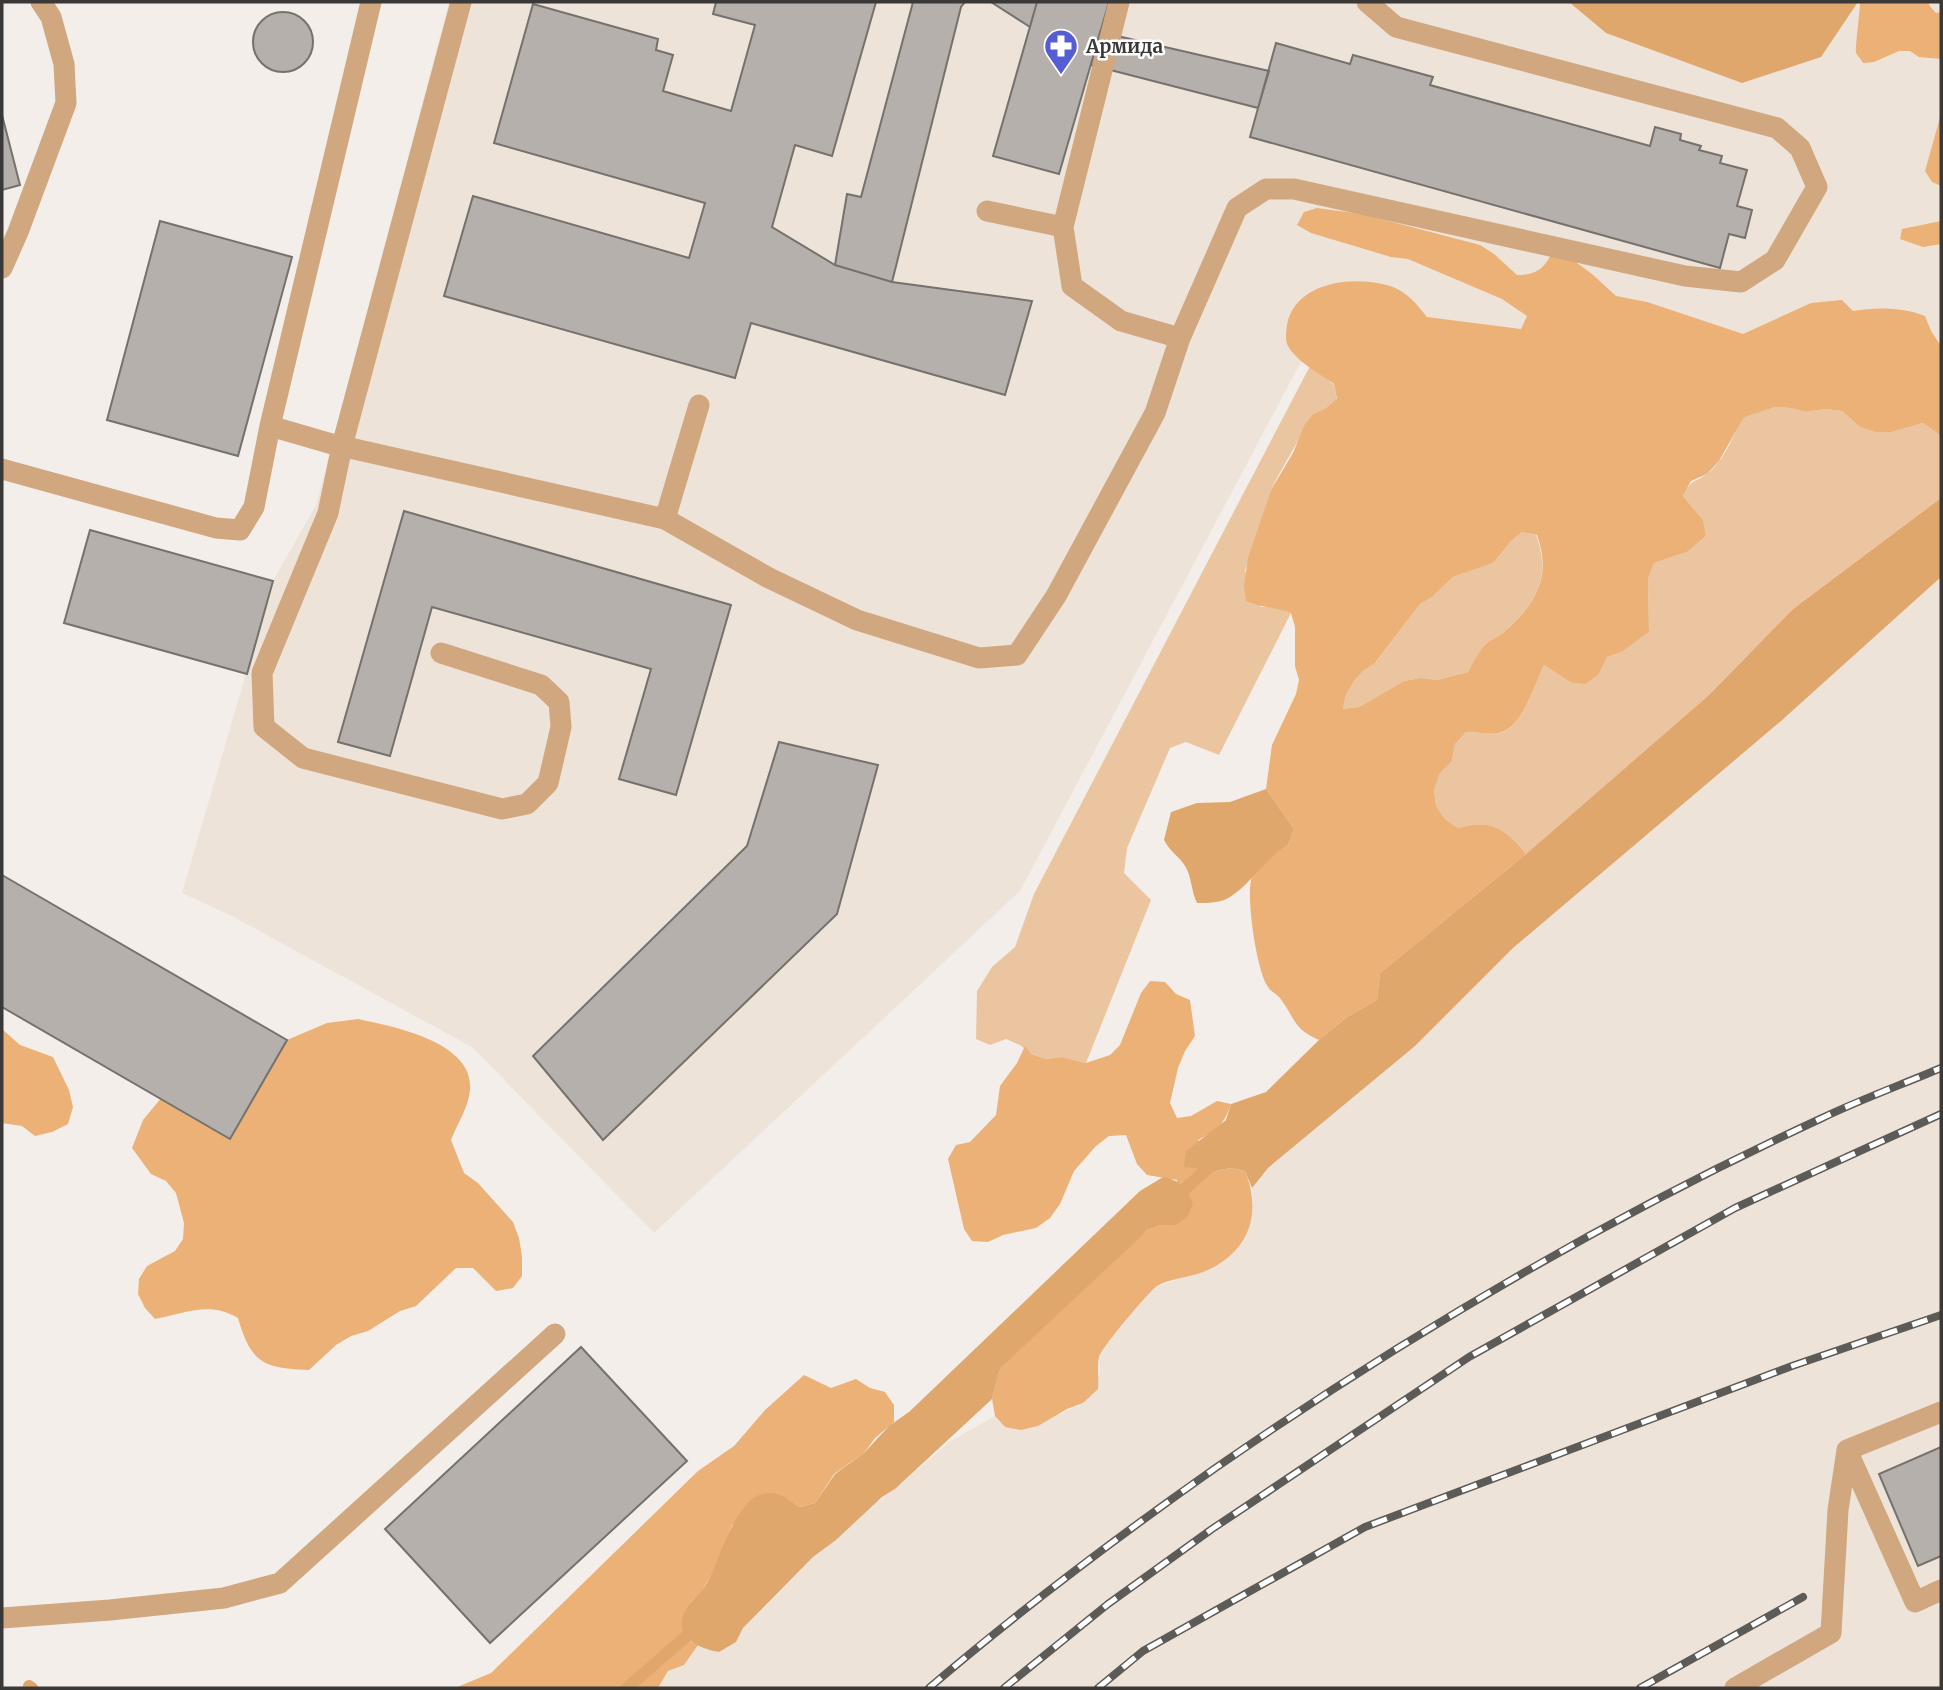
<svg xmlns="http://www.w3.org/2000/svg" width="1943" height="1690" viewBox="0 0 1943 1690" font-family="Merriweather,serif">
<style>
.built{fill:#eee3d8}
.green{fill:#eac5a0}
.forest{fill:#ebb176;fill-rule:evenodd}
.water{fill:#e0a76c}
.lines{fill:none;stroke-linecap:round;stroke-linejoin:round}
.stream{stroke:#e0a76c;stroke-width:12}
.building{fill:#b5b0ab;stroke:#75716d;stroke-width:2}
.lane{stroke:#d0a77e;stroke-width:21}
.street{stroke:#d0a77e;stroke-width:21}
.rail-casing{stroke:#5d5b58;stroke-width:8}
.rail{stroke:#fff;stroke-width:5;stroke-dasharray:16;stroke-linecap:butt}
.labels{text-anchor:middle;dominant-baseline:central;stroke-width:5;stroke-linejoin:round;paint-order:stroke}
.poi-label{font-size:19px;font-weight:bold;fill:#3b3937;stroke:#fff;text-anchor:start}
</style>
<rect width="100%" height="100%" fill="#f3eee9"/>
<path class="built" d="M 449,2 L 1569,2 L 1606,33 L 1821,57 L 1858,2 L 1941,2 L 1941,372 L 1329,309 L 1020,891 L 654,1233 L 472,1047 L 232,916 L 182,893 L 273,581 L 316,505 Z
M 1941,577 L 1941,1688 L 658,1688 L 668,1671 L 684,1665 L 698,1645 L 719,1652 L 736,1642 L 743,1628 L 813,1557 L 836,1540 L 871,1506 L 895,1489 L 949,1442 L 995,1416 L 1005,1427 L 1053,1417 L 1084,1403 L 1100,1373 L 1099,1355 L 1143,1298 L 1155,1287 L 1204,1271 L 1233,1252 L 1253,1204 L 1252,1188 L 1268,1168 L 1415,1046 L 1513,948 L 1781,721 Z"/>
<path class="green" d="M 1310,366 L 1334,385 L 1337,400 L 1326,408 L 1313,414 L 1278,476 L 1271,490 L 1245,571 L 1261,607 L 1277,607 L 1291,613 L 1219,755 L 1186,742 L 1170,748 L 1127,848 L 1124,873 L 1151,900 L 1086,1063 L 1062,1057 L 1046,1059 L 1031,1054 L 1020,1045 L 1006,1039 L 990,1045 L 976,1039 L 977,991 L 992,967 L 1015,947 L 1034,894 Z
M 1775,407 L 1791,408 L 1806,412 L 1826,409 L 1842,411 L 1860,427 L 1892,432 L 1923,423 L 1941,436 L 1941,498 L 1793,609 L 1709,695 L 1526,854 C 1505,828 1491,819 1458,828 L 1445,819 L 1436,806 L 1434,790 L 1440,773 L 1452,761 L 1455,744 L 1466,732 C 1476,732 1490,735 1500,733 C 1523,728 1534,685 1544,665 L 1570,682 L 1599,674 L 1607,657 L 1622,652 L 1649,632 L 1648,579 L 1654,563 L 1687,552 L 1706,536 L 1703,520 L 1683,496 C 1694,476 1692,485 1707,474 C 1725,460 1733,435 1744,416 Z
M 1522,532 L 1536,535 C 1552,577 1536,604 1504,632 C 1499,637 1491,639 1486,644 C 1478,652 1473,662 1468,672 L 1437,680 L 1421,678 L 1404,681 L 1359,707 L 1343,709 L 1346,695 L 1354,681 L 1363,671 L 1376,662 L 1420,604 L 1432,597 L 1453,577 L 1493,563 L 1511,541 Z"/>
<path class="forest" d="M 1860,2 L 1929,2 L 1929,5 L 1936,13 L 1941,12 L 1941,59 L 1919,57 L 1910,51 L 1899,51 L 1874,62 L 1863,63 C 1861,59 1858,57 1856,53 C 1855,48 1860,12 1860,2 Z
M 1941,114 L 1941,186 L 1932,182 L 1925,171 Z
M 1317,208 L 1362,214 L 1480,245 L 1494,254 L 1517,275 C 1534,275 1542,271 1551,255 L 1566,255 L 1592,274 L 1616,296 L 1647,302 L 1743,334 L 1811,303 L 1842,300 L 1853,311 C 1876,307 1903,307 1925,316 L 1931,331 L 1941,346 L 1941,436 L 1923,423 L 1892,432 L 1876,432 L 1860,427 L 1842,411 L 1826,409 L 1806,412 L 1791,408 L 1775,407 L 1744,417 L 1719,461 L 1707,474 L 1691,481 L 1683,496 L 1703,520 L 1706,536 L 1687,552 L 1654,563 L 1648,579 L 1649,632 L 1622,652 L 1607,657 L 1599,674 L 1585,684 L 1570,682 L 1544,665 C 1534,685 1523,728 1499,733 C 1490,735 1476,732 1466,732 L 1455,744 L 1452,761 L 1440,773 L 1434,790 L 1436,806 L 1445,819 L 1458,828 C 1491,819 1505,828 1526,854 L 1380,973 L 1377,1000 L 1347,1017 L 1319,1040 C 1293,1029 1295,1018 1280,998 C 1277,994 1271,992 1268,987 C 1257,973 1245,894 1252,877 C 1259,863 1276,853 1288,845 L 1294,829 L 1266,789 L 1272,745 L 1296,694 L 1299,680 L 1295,666 L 1295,627 L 1291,613 C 1276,607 1262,608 1246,601 L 1244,586 L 1248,558 L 1271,490 L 1293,453 L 1304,426 L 1313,414 L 1326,408 L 1337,399 L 1334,384 C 1320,374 1297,362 1288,346 C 1285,341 1286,331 1287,325 C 1295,281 1355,275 1390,286 C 1406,291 1417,304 1427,317 L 1521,329 L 1527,316 L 1502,299 L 1408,259 L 1391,257 L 1311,233 L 1297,225 L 1304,212 ZM 1522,532 L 1537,535 C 1552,577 1536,604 1504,632 C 1499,637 1491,639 1486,644 C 1478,652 1473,662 1468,672 L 1437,680 L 1421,678 L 1404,681 L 1359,707 L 1343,709 L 1346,695 L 1354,681 L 1363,671 L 1375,663 L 1420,604 L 1432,597 L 1453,577 L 1493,563 L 1511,541 Z
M 1941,221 L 1941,244 L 1923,247 L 1900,239 L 1902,229 Z
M 1150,981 L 1165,982 L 1176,994 L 1190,1000 L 1195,1036 L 1185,1051 L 1178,1068 L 1170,1103 L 1177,1118 L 1191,1116 L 1217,1101 L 1231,1104 C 1224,1125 1217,1130 1198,1140 L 1216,1171 L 1230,1168 L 1245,1171 C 1263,1215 1248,1254 1203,1272 C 1188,1278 1171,1278 1157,1286 C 1149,1291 1100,1350 1099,1357 C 1097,1367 1099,1379 1098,1389 L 1083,1403 L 1067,1409 L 1038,1426 L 1021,1430 L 1005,1427 L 995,1416 L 992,1399 L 1002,1362 L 1018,1338 L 1041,1321 L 1049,1308 L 1071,1290 L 1110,1249 L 1137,1239 L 1147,1230 L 1161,1225 L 1176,1225 L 1177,1180 L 1147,1175 L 1137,1164 L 1126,1135 L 1109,1136 L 1096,1146 L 1074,1171 L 1060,1204 L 1050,1218 L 1036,1228 L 1003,1235 L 988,1242 L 972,1241 L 964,1229 L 948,1159 L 956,1145 L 970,1142 L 996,1115 L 1000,1086 L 1017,1063 L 1025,1046 L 1031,1054 L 1046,1059 L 1062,1057 L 1086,1063 L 1110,1055 L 1120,1045 L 1141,993 Z
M 358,1019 C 392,1026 474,1042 470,1089 C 469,1107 457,1124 451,1140 L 464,1173 L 478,1183 L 513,1222 L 519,1238 L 522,1257 L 522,1276 L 513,1288 L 496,1291 L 473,1268 L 456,1268 L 416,1306 L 400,1311 L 368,1331 L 351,1336 L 336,1345 L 309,1370 C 263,1368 251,1363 238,1318 C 210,1301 186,1313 155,1319 L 145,1308 L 138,1294 L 139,1279 L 147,1266 L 175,1251 L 183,1239 L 184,1223 L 176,1193 L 166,1181 L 151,1174 L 132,1148 L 143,1120 L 162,1097 L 230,1138 L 287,1040 L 327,1023 Z
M 2,1029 L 20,1045 L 53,1057 L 69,1090 L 73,1107 L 68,1124 L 52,1132 L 35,1136 L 22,1126 L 2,1123 Z
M 804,1375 L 831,1388 L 856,1379 L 870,1388 L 885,1392 L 894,1405 L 894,1422 L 875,1438 L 864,1453 L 834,1474 L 815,1503 L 799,1507 L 786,1498 L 732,1525 C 721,1552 713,1582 691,1602 L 688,1640 L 698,1645 L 684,1665 L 668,1671 L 658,1688 L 455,1688 L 491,1673 L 698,1471 L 734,1446 L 765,1410 Z"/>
<path class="water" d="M 1569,2 L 1858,2 L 1821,57 L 1742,83 L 1606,33 Z
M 1941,498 L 1941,577 L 1781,721 L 1513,948 L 1415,1046 L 1268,1168 L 1252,1188 L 1245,1171 L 1230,1168 L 1216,1171 L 1184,1167 L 1186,1151 L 1226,1120 L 1231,1104 L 1266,1092 L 1319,1040 L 1347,1017 L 1377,1000 L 1380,973 L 1526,854 L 1709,695 L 1793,609 Z
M 1266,789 L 1294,829 L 1288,845 C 1263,860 1252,883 1230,897 C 1221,903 1208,903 1197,903 C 1191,891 1192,877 1185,866 C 1179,856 1171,853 1164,840 L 1171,812 L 1197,803 L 1230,802 Z
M 1163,1177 C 1180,1180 1186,1188 1193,1203 L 1188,1216 L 1176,1225 L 1161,1225 L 1147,1230 L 1137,1239 L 1110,1249 L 1071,1290 L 1059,1299 L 1041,1321 L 1018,1338 L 1002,1362 L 992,1399 L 895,1489 L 882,1497 L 836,1540 L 813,1557 L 743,1628 L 736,1642 L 719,1652 C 707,1650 688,1644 683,1631 C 676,1611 700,1596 708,1581 C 721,1558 736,1492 770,1493 C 781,1493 791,1501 799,1507 L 815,1503 L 835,1474 L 864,1453 L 889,1426 L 909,1412 L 1140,1191 Z"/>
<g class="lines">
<path class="stream" d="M 1175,1198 L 1219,1158
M 998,1362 L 1138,1231
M 29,1686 L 32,1688
M 627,1688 L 698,1626"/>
</g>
<path class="building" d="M 716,2 L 876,2 L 832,156 L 795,145 L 772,227 L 835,265 L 892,282 L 1032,301 L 1005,395 L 751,323 L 735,378 L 444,296 L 473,196 L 689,258 L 705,203 L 494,143 L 533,4 L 658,39 L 656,50 L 673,55 L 663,91 L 731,111 L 755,25 L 713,14 Z
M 913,2 L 965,2 L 961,7 L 892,282 L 835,265 L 847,194 L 861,197 Z
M 991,2 L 1037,2 L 1030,27 Z
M 1037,2 L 1109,2 L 1059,174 L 993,156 Z
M253 42a30 30 0 1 1 60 0a30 30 0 1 1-60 0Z
M 1100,32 L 1269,71 L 1258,108 L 1091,65 Z
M 1276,43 L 1350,64 L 1353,55 L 1433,77 L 1430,85 L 1650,146 L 1655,127 L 1681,134 L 1680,140 L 1701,146 L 1699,150 L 1722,156 L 1720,163 L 1747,170 L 1737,206 L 1752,210 L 1745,238 L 1729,234 L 1720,268 L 1250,137 Z
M 2,115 L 20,185 L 2,190 Z
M 160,221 L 292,257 L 238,456 L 107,420 Z
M 404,511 L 731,605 L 676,795 L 619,779 L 651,669 L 432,607 L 390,756 L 338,742 Z
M 90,530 L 273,581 L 247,674 L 64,623 Z
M 779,742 L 878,765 L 837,914 L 603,1140 L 533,1056 L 747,846 Z
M 2,875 L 287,1040 L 230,1139 L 2,1007 Z
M 581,1347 L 687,1461 L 490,1643 L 385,1529 Z
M 1941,1447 L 1941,1556 L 1918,1566 L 1879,1474 Z"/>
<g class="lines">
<path class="lane" d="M 987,211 L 1063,227 L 1119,2
M 1063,227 L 1072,286 L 1121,321 L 1180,338
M 270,426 L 332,444 L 665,519 L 699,405
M 2,469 L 216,528 L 240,530 L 254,507 L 270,426 L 371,2
M 665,519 L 769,578 L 857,620 L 979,658 L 1017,655 L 1056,596 L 1155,413 L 1180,338 L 1237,208 L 1266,189 L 1294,189 L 1685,276 L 1741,282 L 1775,260 L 1817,187 L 1800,148 L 1777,128 L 1396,27 L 1367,2
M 441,653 L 541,685 L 559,702 L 561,727 L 548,783 L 527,804 L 502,809 L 303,758 L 264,727 L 262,673 L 328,513 L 342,446 L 461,2
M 1847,1450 L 1915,1602 L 1941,1590
M 1847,1450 L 1941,1412
M 2,1618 L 110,1610 L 224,1598 L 280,1583 L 555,1334
M 1735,1688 L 1831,1633 L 1838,1510 L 1847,1450"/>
<path class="street" d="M 2,268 L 18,232 L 66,103 L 64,64 L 51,17 L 41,2"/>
<g class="rail-casing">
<path id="rail" d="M 929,1688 C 1020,1610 1116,1538 1214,1469 C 1406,1336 1608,1217 1820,1119 C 1859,1100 1901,1085 1941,1068
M 1004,1688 L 1108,1604 L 1212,1529 L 1469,1357 L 1735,1208 L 1941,1114
M 1098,1688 L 1143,1651 L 1365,1527 L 1792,1366 L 1941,1315
M 1640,1688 L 1803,1597"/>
</g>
<use href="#rail" class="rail"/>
</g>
<defs>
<g id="pharmacy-pin" transform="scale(1.75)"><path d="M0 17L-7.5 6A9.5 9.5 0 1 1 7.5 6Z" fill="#565cd3" stroke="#fff"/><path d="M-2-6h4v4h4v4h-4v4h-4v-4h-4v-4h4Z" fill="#fff"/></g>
</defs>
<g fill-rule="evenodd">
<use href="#pharmacy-pin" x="1061" y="46"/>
</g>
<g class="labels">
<g class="poi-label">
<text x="1086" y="46">Армида</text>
</g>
</g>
<rect width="1943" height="1690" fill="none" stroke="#3b3937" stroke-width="7"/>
</svg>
